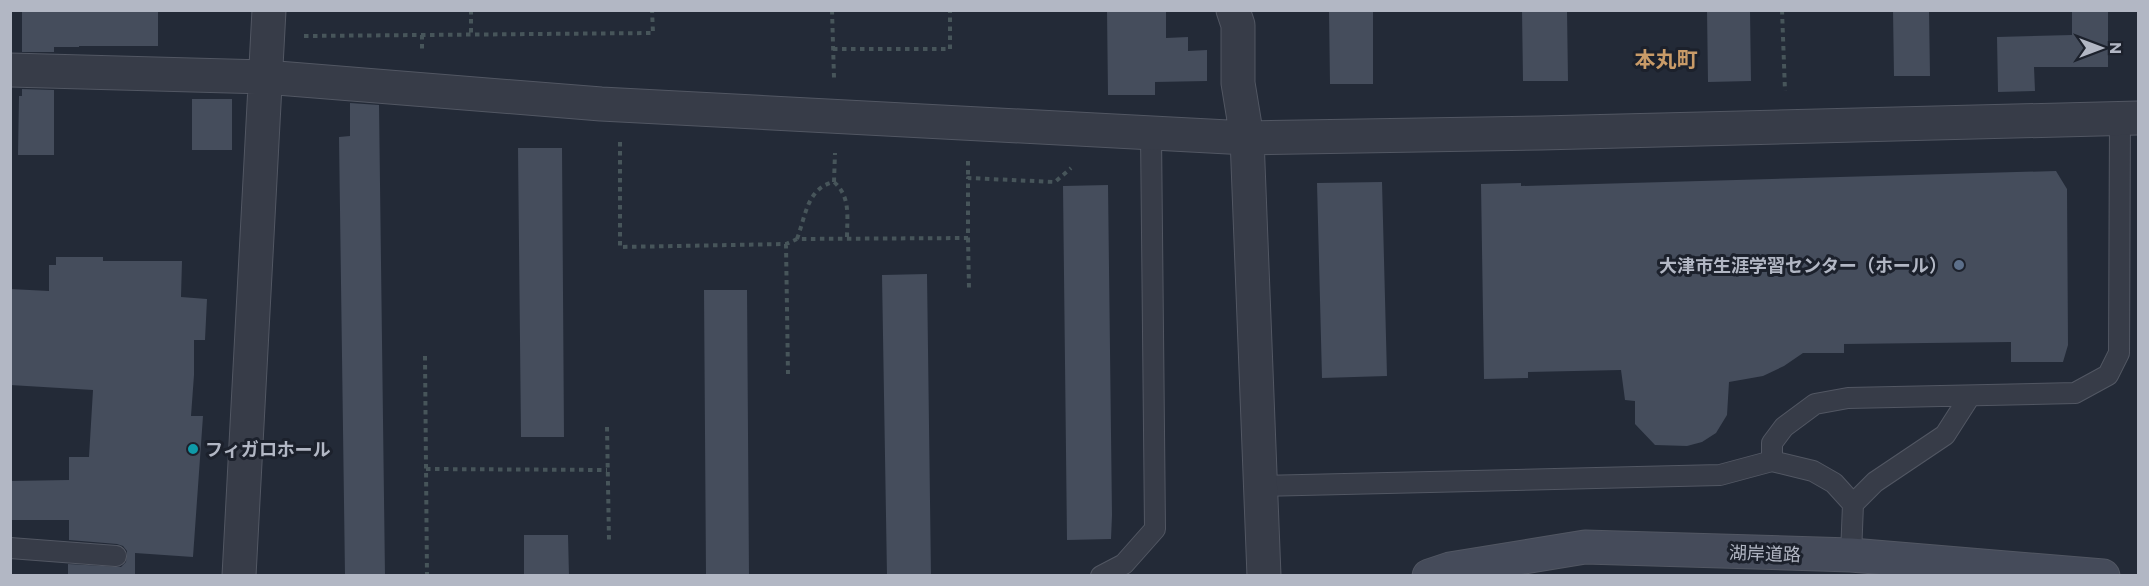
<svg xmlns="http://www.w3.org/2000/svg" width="2149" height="586" viewBox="0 0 2149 586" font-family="Commissioner,'Noto Sans JP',sans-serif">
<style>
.building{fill:#454d5c}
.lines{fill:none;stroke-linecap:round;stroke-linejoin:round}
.service-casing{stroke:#525763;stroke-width:22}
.minor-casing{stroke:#525763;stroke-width:35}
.secondary-casing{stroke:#525763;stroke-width:35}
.path{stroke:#47555a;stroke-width:4;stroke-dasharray:4.5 4.5;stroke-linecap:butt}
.service{stroke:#373c48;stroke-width:20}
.minor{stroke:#373c48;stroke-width:33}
.secondary{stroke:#454b5a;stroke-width:33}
.service-dot{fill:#5c6f8a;stroke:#1c212c;stroke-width:2}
.culture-dot{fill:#0f9aa8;stroke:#1c212c;stroke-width:2}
.labels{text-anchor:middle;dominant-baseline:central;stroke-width:6;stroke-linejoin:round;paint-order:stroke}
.poi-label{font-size:18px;font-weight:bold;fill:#b2b7c4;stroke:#1c212c;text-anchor:end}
.street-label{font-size:18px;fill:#b2b7c4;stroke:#1c212c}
.quarter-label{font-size:21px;font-weight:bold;fill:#c99b68;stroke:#1c212c}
</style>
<rect width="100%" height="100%" fill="#232a37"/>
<path class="building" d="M 22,10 L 158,10 L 158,46 L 79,46 L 79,47 L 54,47 L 54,52 L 22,52 Z
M 1107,10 L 1166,10 L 1166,38 L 1188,37 L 1188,51 L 1207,50 L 1207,81 L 1155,82 L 1155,95 L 1108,95 Z
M 1329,10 L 1373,10 L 1373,84 L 1330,84 Z
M 1522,10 L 1567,10 L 1568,81 L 1523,81 Z
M 1707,10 L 1750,10 L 1751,81 L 1708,82 Z
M 1893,10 L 1929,10 L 1930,76 L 1894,76 Z
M 2072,10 L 2108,10 L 2108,67 L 2034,67 L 2035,91 L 1998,92 L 1997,37 L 2072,35 Z
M 22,89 L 54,90 L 54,155 L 18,155 L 19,96 L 22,96 Z
M 192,99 L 232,99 L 232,150 L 192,150 Z
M 350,103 L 379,105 L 385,576 L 345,576 L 339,137 L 350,136 Z
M 518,148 L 562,148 L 564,437 L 521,437 Z
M 2056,171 L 2067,189 L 2068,345 L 2063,362 L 2011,362 L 2011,342 L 1844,344 L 1844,353 L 1803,353 L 1784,366 L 1763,376 L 1729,382 L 1727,415 L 1716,433 L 1702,442 L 1687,446 L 1655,445 L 1635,424 L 1635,401 L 1625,400 L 1621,370 L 1528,372 L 1528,378 L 1484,379 L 1481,184 L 1521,183 L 1521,186 Z
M 1382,182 L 1387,376 L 1322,378 L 1317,183 Z
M 1108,185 L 1112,515 L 1111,539 L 1067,540 L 1063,186 Z
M 56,257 L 103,257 L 103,261 L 182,261 L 181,297 L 207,299 L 205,340 L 194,340 L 194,375 L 191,416 L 203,416 L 193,557 L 135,553 L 135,576 L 68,576 L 68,564 L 121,567 L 126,562 L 127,551 L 123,546 L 117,544 L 69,540 L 69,520 L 10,520 L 10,481 L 69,480 L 69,457 L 89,457 L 93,390 L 10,385 L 10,289 L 49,291 L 49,265 L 56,265 Z
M 927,274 L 931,576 L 887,576 L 882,275 Z
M 704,290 L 747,290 L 749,576 L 706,576 Z
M 524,535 L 568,535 L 569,576 L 524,576 Z"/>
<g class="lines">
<g class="service-casing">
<path id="service" d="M 1772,461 L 1813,471 L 1834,483 L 1853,504
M 1261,486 L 1720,475 L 1772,461 L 1772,443 L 1784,427 L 1815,404 L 1848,398 L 2075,393 L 2108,375 L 2119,353 L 2120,119
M 10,548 L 116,556
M 1851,555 L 1853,504 L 1875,482 L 1945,435 L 1970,396
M 1101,576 L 1124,564 L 1155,529 L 1151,134"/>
</g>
<g class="minor-casing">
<path id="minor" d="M 1233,10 L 1238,25 L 1238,83 L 1247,138 L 1264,576
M 10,70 L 265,77 L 601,104 L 1247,138 L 1541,133 L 2138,118
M 239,576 L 269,10"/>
</g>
<g class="secondary-casing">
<path id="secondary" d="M 1429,576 L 1450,569 L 1585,547 L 1851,555 L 2103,576"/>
</g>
<path class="path" d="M 471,10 L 471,34
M 832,10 L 834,78
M 1782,10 L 1785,91
M 422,35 L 422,52
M 304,36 L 653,33 L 652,10
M 833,49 L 950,49 L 950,10
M 620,142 L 620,247 L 786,244 L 797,239 L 968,238 L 968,178 L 1055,182 L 1071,168
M 968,161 L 968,178
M 834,182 L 835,153
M 968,238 L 969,288
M 797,239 C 806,215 807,188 834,182 C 851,197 847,217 847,238
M 786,244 L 788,374
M 425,356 L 427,576
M 607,427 L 609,541
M 426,469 L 607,470"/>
<use href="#service" class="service"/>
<use href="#minor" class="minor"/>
<use href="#secondary" class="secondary"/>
</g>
<circle class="service-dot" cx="1959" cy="265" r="6"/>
<circle class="culture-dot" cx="193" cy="449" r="6"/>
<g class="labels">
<g class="poi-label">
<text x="1947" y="265">大津市生涯学習センター（ホール）</text>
<text x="205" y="449" text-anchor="start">フィガロホール</text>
</g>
<g class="street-label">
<text transform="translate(1765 553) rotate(2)">湖岸道路</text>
</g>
<g class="quarter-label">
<text x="1666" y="58">本丸町</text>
</g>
</g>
<rect width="2149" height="586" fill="none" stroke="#b2b7c4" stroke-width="24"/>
<g transform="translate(2101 48) rotate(90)" stroke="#1c212c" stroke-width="4.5" paint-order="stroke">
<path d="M0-4.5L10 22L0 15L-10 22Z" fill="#b2b7c4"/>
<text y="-9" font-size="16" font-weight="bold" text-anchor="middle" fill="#b2b7c4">N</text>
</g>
</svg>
